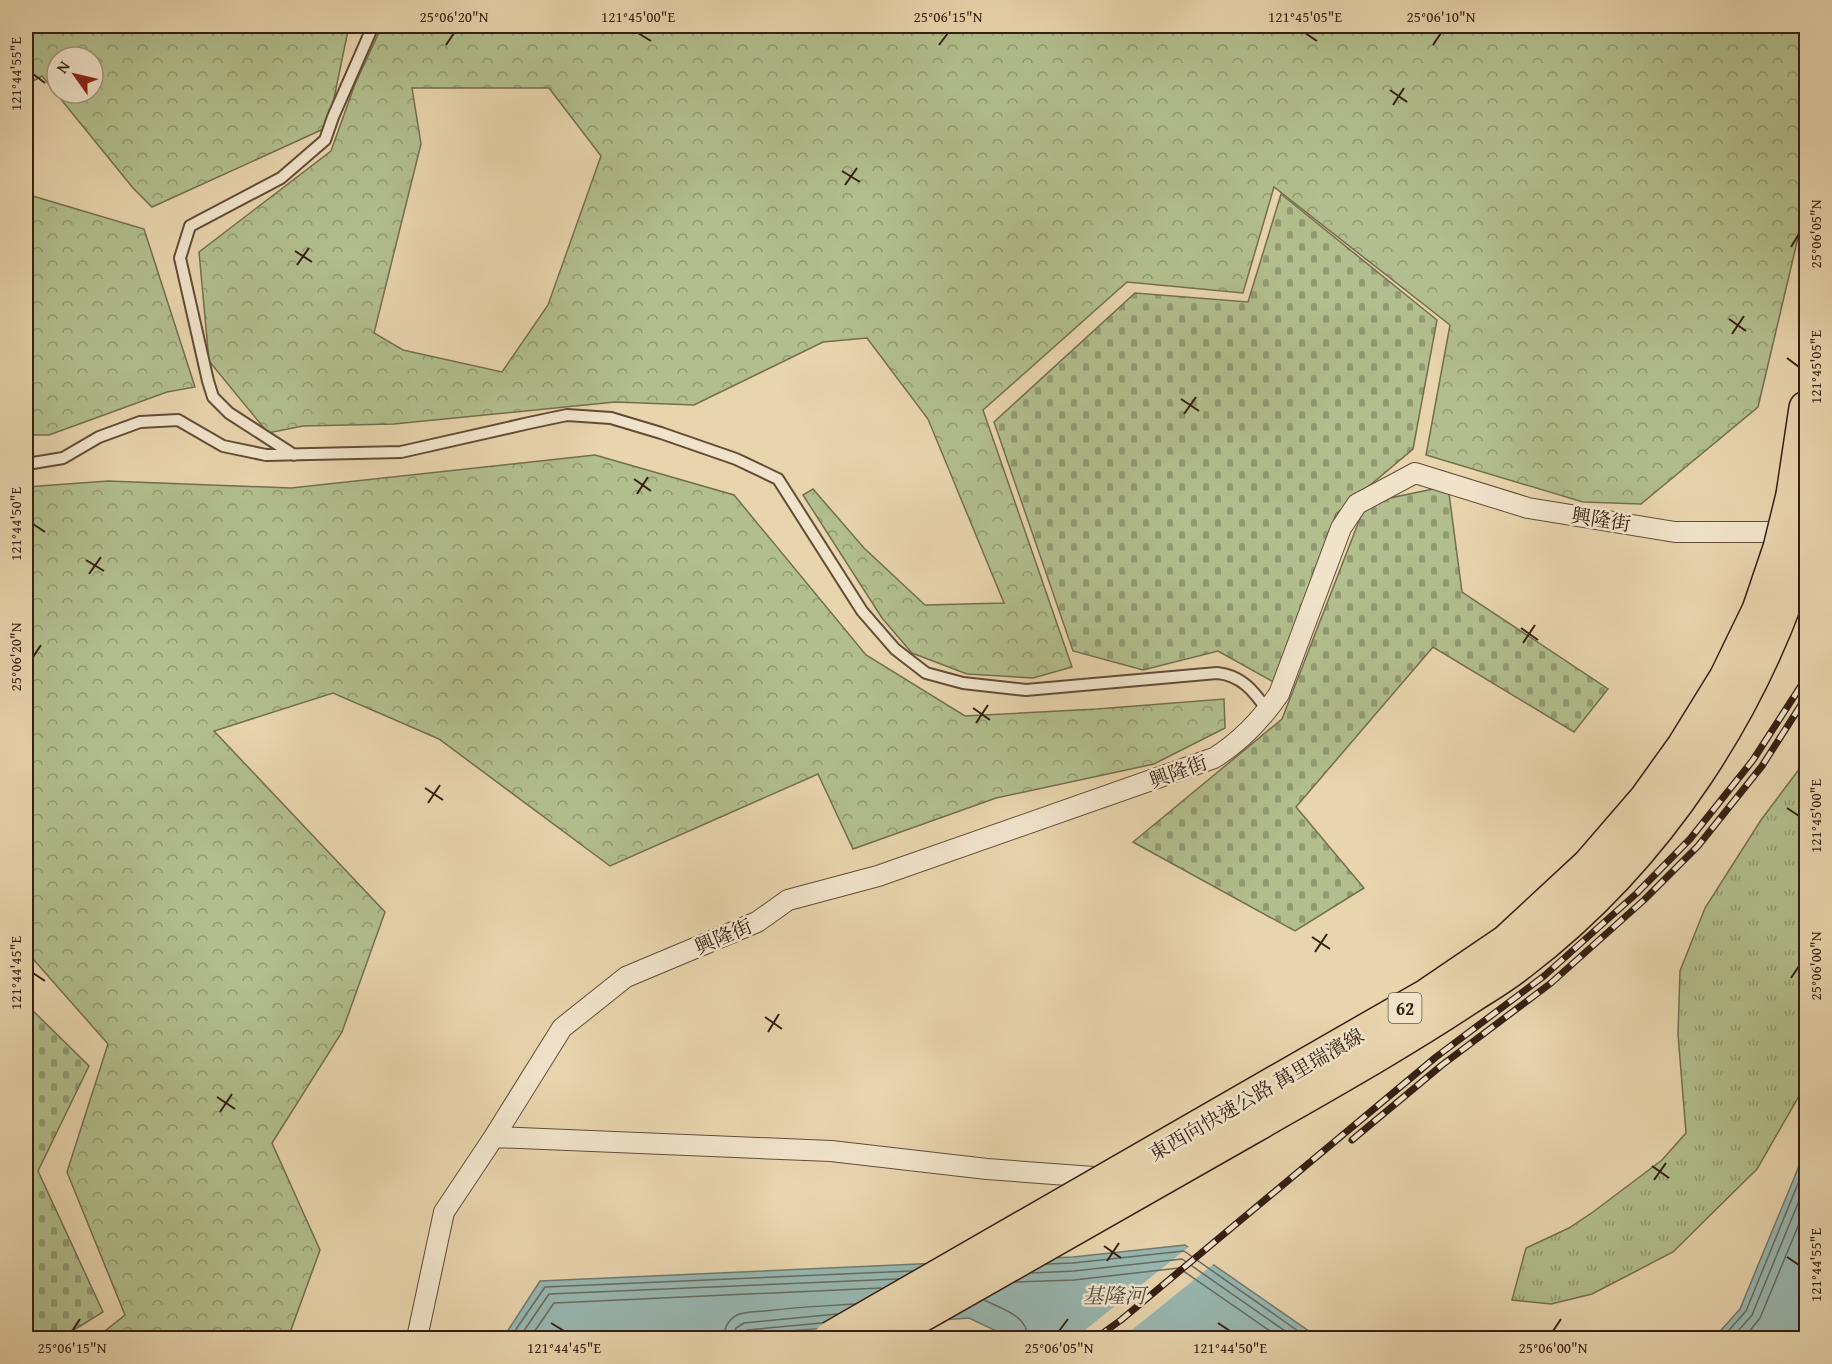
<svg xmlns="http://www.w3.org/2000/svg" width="1832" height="1364" viewBox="0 0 1832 1364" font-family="'Gentium Book Plus','Noto Serif TC',serif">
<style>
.grass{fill:url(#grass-tufts);stroke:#746e4f;stroke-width:1.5}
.forest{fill:url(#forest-crowns);stroke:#746e4f;stroke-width:1.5;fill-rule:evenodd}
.cemetery{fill:url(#cemetery-stones);stroke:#746e4f;stroke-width:1.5}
.water{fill:#98b7b1;stroke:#707a71;stroke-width:1.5}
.pier{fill:#e8d4ad}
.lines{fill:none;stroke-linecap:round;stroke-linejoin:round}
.shore{stroke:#666b61;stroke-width:1.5}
.service-casing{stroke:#624c38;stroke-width:14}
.minor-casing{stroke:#624c38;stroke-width:22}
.trunk-casing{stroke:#351f11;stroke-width:36}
.service{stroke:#f0e3ca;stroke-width:10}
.minor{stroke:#f0e3ca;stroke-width:20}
.trunk{stroke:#e8d4ad;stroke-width:33}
.rail-casing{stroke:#351f11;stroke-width:7}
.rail{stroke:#f0e3ca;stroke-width:4.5;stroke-dasharray:14;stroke-linecap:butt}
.trunk-bridge-casing{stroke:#351f11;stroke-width:36;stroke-linecap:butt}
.trunk-bridge{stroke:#e8d4ad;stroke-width:33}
.ticks{fill:none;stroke:#351f11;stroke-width:2}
.labels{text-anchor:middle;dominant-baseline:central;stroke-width:5;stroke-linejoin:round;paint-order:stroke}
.shield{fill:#f0e3ca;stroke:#6d5a48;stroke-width:1.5}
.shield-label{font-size:18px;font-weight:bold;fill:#351f11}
.street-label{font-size:20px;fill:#351f11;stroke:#f0e3ca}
.water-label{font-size:21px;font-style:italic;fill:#534d41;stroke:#f0e3ca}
.neatline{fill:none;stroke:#351f11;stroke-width:2}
.ticks-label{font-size:15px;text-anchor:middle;fill:#351f11}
</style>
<defs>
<pattern id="grass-tufts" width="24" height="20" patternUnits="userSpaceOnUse" patternTransform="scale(1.5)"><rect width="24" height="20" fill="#b2be8d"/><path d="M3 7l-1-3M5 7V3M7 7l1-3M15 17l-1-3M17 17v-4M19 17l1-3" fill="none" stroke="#929a72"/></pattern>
<pattern id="forest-crowns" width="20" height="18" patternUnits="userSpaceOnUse" patternTransform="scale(1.5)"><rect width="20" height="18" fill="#b2be8d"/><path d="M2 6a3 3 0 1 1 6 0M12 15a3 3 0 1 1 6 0" fill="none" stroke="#929a72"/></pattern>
<pattern id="cemetery-stones" width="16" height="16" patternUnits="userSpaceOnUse" patternTransform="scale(1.5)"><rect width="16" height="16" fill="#b2be8d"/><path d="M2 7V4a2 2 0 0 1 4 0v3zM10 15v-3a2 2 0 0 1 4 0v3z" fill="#929a72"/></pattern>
</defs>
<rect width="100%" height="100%" fill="#e8d4ad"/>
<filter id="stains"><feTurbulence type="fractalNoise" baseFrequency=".00333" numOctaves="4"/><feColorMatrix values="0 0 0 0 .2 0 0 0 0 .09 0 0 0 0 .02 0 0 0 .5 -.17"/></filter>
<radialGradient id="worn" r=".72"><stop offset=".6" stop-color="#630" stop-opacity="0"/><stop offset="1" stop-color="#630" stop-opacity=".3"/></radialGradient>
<path class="grass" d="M 1806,760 L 1806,1084 L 1757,1169 L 1673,1252 L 1592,1294 L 1551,1304 L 1512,1300 L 1526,1248 L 1569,1228 L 1593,1212 L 1662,1160 L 1686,1133 L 1678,1034 L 1680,971 L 1705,908 L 1761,820 Z"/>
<path class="forest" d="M 26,26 L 349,26 L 328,127 L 152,207 L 133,188 L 42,76 L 26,85 ZM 57,57 L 93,57 L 93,93 L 57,93 Z
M 382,26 L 1806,26 L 1806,182 L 1797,242 L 1758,407 L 1641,504 L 1583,502 L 1426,455 L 1450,325 L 1274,187 L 1243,293 L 1127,282 L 983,410 L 1072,667 L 1033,678 L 967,674 L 912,653 L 882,618 L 803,495 L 813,489 L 864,548 L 925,605 L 1004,603 L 928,419 L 867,338 L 823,342 L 694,405 L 615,402 L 394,424 L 303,426 L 268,433 L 209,361 L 199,252 L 331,151 L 355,84 ZM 412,88 L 549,88 L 601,156 L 548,305 L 502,372 L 403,350 L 374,333 L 421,144 Z
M 26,194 L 144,229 L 195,387 L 167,392 L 49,435 L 26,435 Z
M 595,455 L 734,495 L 866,655 L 965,716 L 1097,709 L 1224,699 L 1225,728 L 1154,764 L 996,798 L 853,849 L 818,774 L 610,866 L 439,739 L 333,693 L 214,731 L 385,912 L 342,1032 L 272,1143 L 320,1250 L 288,1338 L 96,1338 L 125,1315 L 67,1172 L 108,1044 L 26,951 L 26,487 L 108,481 L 291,488 Z"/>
<path class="cemetery" d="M 1281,194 L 1437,320 L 1413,449 L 1336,514 L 1277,684 L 1218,651 L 1143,670 L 1073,651 L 994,422 L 1135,293 L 1248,302 Z
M 1448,486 L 1462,592 L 1608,689 L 1574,732 L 1433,647 L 1296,807 L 1364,888 L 1295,931 L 1133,842 L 1282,719 L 1366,503 Z
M 26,1004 L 89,1066 L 38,1171 L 103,1312 L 61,1338 L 26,1338 Z"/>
<path class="water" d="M 1806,1149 L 1806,1338 L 1714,1338 L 1740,1309 Z
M 1185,1245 L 1319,1338 L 1011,1338 L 969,1318 L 786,1331 L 722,1338 L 503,1338 L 540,1281 L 1073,1257 Z"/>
<path class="pier" d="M 1191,1245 L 1216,1262 L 1122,1338 L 1075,1338 Z"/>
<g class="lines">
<path class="shore" d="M 1047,1264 L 1073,1263 L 1184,1251 L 1308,1338
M 1032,1273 L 1074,1271 L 1182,1259 L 1295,1338
M 1015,1282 L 1074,1280 L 1179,1268 L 1280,1338
M 984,1300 C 1002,1309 1027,1315 1028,1338
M 510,1338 L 545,1287 L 912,1271
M 519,1338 L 549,1294 L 898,1279
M 530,1338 L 554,1303 L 881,1288
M 724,1338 C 724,1329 728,1320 737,1315 C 746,1311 756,1312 765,1311 C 795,1307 825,1306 855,1304
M 733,1338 L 736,1328 L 744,1323 L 837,1314
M 741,1338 L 742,1333 L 747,1330 L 822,1323
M 1722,1338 L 1746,1311 L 1806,1164
M 1732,1338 L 1752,1315 L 1806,1184
M 1744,1338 L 1760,1318 L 1806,1207"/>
<g class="service-casing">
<path id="service" d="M 294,455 L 229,413 L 213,397 L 208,381 L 180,258 L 190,226 L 281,178 L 325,140 L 333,117 L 373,26
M 26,460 L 33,463 L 63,458 L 99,437 L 140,422 L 178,420 L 223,446 L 266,455 L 401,452 L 529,423 L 567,415 L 611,418 L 661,433 L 736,459 L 778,479 L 862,611 L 895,649 L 926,673 L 963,683 L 1026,690 L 1217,673 C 1241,675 1254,691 1267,710"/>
</g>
<g class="minor-casing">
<path id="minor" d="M 494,1137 L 562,1028 L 626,977 L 757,922 L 788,900 L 878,876 L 1214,758 C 1240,742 1261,720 1279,694 L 1341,528 L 1357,504 L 1415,473 L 1528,508 L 1675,532 L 1792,532
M 417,1338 L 444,1212 L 494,1137 L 831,1151 L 987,1169 L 1107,1178"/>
</g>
<g class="trunk-casing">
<path id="trunk" d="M 1793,495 L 1806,408"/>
</g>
<use href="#service" class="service"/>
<use href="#minor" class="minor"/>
<use href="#trunk" class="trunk"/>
<g class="rail-casing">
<path id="rail" d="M 1352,1140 L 1442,1065 L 1551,983 L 1644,900 L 1698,846 L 1762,766 L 1806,697
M 1096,1338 L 1121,1320 L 1436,1057 L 1544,976 L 1637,893 L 1690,839 L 1753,760 L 1806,678"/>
</g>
<use href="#rail" class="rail"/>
<g class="trunk-bridge-casing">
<path id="trunk-bridge" d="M 831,1338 L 1428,995 L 1506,942 L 1589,865 L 1646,799 L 1684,746 L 1726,678 L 1759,610 L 1780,548 L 1793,495
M 881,1338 C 1004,1268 1127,1198 1250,1128 C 1323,1086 1397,1045 1468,998 C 1485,987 1504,976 1520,963 C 1658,858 1757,706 1806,540"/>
</g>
<use href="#trunk-bridge" class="trunk-bridge"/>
</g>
<path class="ticks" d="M 638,33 L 651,41M 1305,33 L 1317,41M 446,45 L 454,33M 939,45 L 948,33M 1433,45 L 1441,33M 33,74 L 45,83M 1390,90 L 1407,102M 1393,105 L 1404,88M 842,171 L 860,182M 845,185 L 857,168M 1791,247 L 1799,234M 295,251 L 312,262M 297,265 L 309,248M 1729,319 L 1746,331M 1732,334 L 1744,316M 1787,358 L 1799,367M 1181,399 L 1199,411M 1184,414 L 1196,397M 634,479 L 651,491M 637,494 L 648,477M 33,524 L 45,532M 86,560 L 104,571M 89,574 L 101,557M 1521,628 L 1538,640M 1523,643 L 1535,625M 33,657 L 41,645M 973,708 L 990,720M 976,723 L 988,705M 425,788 L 443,800M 428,803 L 440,785M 1787,808 L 1799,816M 1312,937 L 1330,949M 1315,952 L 1327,934M 33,973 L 45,981M 1791,978 L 1799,966M 765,1017 L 782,1029M 768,1032 L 779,1014M 217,1097 L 235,1109M 220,1112 L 232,1094M 1652,1166 L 1669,1178M 1654,1180 L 1666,1163M 1104,1246 L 1121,1258M 1787,1257 L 1799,1265M 1107,1261 L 1119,1243M 551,1323 L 564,1331M 1218,1323 L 1230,1331M 72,1331 L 80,1319M 1059,1331 L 1068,1319M 1553,1331 L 1561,1319"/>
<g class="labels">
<rect class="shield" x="1388.5" y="993" width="33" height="30" rx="4.5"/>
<g class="shield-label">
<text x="1405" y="1008">62</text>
</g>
<g class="street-label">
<text transform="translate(1601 519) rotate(9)">興隆街</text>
<text transform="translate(1178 771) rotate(-20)">興隆街</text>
<text transform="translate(723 936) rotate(-23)">興隆街</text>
<text transform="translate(1256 1094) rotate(-30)">東西向快速公路 萬里瑞濱線</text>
</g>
<g class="water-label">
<text x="1114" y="1295">基隆河</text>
</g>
</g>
<rect width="1832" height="1364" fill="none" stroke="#e8d4ad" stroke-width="66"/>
<g transform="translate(75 75) rotate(304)"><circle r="28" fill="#f0e3ca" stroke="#a59580" stroke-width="1.5"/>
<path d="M0-4.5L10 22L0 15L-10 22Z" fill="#8f2418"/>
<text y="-9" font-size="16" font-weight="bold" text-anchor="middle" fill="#351f11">N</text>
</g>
<rect x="33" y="33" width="1766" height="1298" class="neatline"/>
<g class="ticks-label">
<text x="454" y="22">25°06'20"N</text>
<text x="638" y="22">121°45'00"E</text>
<text x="948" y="22">25°06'15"N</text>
<text x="1305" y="22">121°45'05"E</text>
<text x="1441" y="22">25°06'10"N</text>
<text transform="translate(16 74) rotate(-90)" y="5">121°44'55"E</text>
<text transform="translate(1816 234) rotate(-90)" y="5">25°06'05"N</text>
<text transform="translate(1816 367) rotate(-90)" y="5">121°45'05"E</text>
<text transform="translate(16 524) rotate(-90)" y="5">121°44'50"E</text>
<text transform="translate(16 657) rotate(-90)" y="5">25°06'20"N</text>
<text transform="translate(1816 816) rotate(-90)" y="5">121°45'00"E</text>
<text transform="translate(1816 966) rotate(-90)" y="5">25°06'00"N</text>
<text transform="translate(16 973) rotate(-90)" y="5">121°44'45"E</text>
<text transform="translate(1816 1265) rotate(-90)" y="5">121°44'55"E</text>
<text x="72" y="1353">25°06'15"N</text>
<text x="564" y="1353">121°44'45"E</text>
<text x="1059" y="1353">25°06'05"N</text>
<text x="1230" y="1353">121°44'50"E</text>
<text x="1553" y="1353">25°06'00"N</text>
</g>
<rect width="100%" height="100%" filter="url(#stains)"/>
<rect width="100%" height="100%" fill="url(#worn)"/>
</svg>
